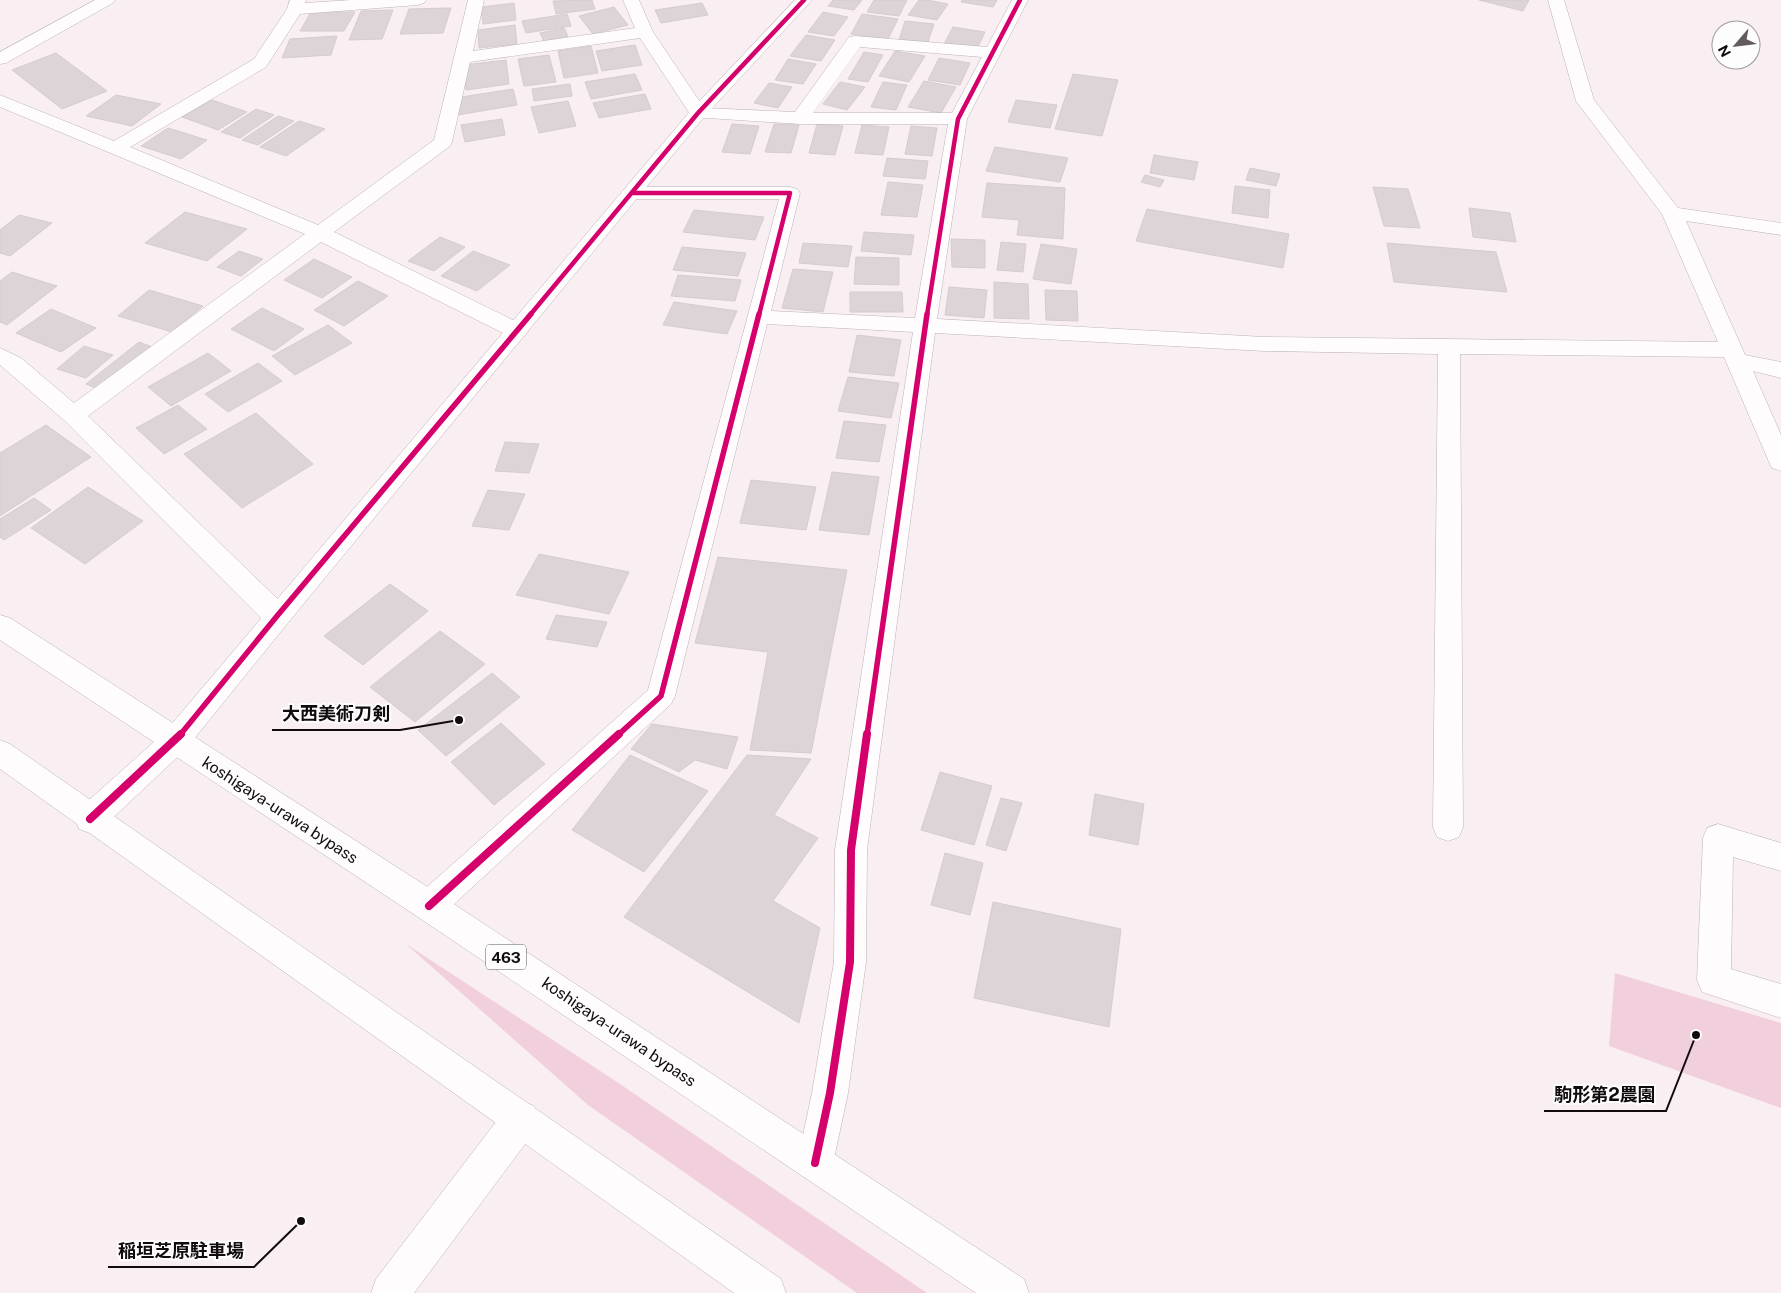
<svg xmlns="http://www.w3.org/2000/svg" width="1781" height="1293" viewBox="0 0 1781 1293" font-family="'Public Sans','Noto Sans JP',sans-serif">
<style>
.green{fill:#f2cfdc}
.building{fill:#ddd4d7;stroke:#d4ccce}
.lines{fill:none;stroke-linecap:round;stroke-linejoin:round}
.street-casing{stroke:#bcb3b6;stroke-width:1}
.secondary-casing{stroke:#bcb3b6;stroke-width:1}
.highway-casing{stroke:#bcb3b6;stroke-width:1}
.street{fill:#fefcfd;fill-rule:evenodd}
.secondary{fill:#fefcfd;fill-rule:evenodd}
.highway{fill:#fefcfd;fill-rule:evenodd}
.cycleway-far2-casing{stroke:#fdfdfd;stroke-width:6}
.cycleway-far1-casing{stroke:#fdfdfd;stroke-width:9}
.cycleway-casing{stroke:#fdfdfd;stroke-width:11}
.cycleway-far2{stroke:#d6006c;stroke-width:4.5}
.cycleway-far1{stroke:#d6006c;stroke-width:5.5}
.cycleway{stroke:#d6006c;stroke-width:8}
.labels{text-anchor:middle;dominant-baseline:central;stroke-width:4;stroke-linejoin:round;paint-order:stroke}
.shield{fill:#fdfdfd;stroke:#585456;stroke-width:1}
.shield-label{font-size:15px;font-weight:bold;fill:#120b0e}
.street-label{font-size:16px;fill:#120b0e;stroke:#fdfdfd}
.leader{fill:none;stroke:#120b0e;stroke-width:2}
.callout-dot{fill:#120b0e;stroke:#fdfdfd;stroke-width:2}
.callout-label{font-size:18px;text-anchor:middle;font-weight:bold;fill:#120b0e;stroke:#fdfdfd;stroke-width:4;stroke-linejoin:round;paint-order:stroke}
</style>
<rect width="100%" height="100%" fill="#f9eef1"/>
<path class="green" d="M 406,944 L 614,1080 L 927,1293 L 857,1293 L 588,1105 Z
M 1615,973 L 1781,1023 L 1781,1108 L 1609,1046 Z"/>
<path class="building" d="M 592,0 L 595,9 L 556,14 L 553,1 Z
M 833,0 L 862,0 L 854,10 L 828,6 Z
M 874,0 L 907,0 L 899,16 L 867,12 Z
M 919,0 L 927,0 L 948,4 L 937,20 L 908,15 Z
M 962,0 L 997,0 L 993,7 L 961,2 Z
M 1479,0 L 1529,0 L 1523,11 Z
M 514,3 L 516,20 L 483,24 L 481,7 Z
M 702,3 L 708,15 L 661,23 L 655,10 Z
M 614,7 L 628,25 L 593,34 L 579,16 Z
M 451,8 L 443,33 L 400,34 L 409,9 Z
M 393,10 L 382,39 L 349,40 L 361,11 Z
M 311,12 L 355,12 L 344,31 L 300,31 Z
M 823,12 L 848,17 L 834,36 L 808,32 Z
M 567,14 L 571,26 L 526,33 L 522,21 Z
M 862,14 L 898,19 L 888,39 L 851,34 Z
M 905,21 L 934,24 L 928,42 L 899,40 Z
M 515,25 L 517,44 L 479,48 L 478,30 Z
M 953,27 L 985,32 L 977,49 L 944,44 Z
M 564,28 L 568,36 L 544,41 L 540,33 Z
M 806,35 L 835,40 L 821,61 L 790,56 Z
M 337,36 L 331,55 L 282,58 L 290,39 Z
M 635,45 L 642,65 L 602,71 L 596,51 Z
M 591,46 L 598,73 L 564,78 L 558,51 Z
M 895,51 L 925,56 L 909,82 L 879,76 Z
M 864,52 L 883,55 L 868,82 L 848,79 Z
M 56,53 L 107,91 L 62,109 L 12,70 Z
M 549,55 L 556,82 L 524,86 L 518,59 Z
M 939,58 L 970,63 L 960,85 L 928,80 Z
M 788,59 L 816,64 L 803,84 L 775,80 Z
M 506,60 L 509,84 L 466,90 L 464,65 Z
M 635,74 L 642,90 L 591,99 L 585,82 Z
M 1073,74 L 1118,80 L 1102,136 L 1055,129 Z
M 924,81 L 956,87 L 941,113 L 908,107 Z
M 840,82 L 865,87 L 847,110 L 823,104 Z
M 883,82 L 907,85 L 896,110 L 871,107 Z
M 769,83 L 792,87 L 778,108 L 754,103 Z
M 570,84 L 572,96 L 534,101 L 532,89 Z
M 513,89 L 517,105 L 458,115 L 455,98 Z
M 645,94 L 651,109 L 599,118 L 593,103 Z
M 116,95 L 161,104 L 132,126 L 86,116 Z
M 212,100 L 247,112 L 218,130 L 182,117 Z
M 1016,100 L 1057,105 L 1050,128 L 1008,122 Z
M 568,101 L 576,126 L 539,133 L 531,107 Z
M 256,109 L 274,115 L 240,138 L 221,132 Z
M 278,116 L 294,121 L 258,145 L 242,140 Z
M 502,119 L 505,135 L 465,142 L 461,125 Z
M 299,121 L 325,129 L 286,156 L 260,147 Z
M 732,124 L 759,126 L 750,154 L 722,152 Z
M 774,124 L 799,125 L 791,153 L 765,152 Z
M 817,124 L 843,126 L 835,155 L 809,153 Z
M 862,125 L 889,127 L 883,155 L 855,153 Z
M 911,126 L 937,128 L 932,156 L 905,154 Z
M 168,128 L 207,140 L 181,159 L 141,146 Z
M 995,147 L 1068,158 L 1060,182 L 986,171 Z
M 1154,155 L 1198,162 L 1194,180 L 1150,173 Z
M 887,158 L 928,161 L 925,179 L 883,176 Z
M 1250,168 L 1280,174 L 1276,186 L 1246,180 Z
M 1145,175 L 1164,180 L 1160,187 L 1141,182 Z
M 888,182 L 923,185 L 917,217 L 881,215 Z
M 987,183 L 1065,188 L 1063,239 L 1017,235 L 1019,220 L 982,217 Z
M 1235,186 L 1270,190 L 1268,218 L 1232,213 Z
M 1373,187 L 1408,189 L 1420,228 L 1384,226 Z
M 1469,208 L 1510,213 L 1516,242 L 1473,237 Z
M 1147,209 L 1289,234 L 1283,268 L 1136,241 Z
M 694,210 L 764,217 L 755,240 L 683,232 Z
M 185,212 L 247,229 L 207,261 L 145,243 Z
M 19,215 L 52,223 L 10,256 L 0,253 L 0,230 Z
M 864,232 L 914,235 L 911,255 L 861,251 Z
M 440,237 L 465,247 L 434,271 L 408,261 Z
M 951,239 L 985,240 L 985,268 L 952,267 Z
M 1001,242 L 1026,244 L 1023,272 L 997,270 Z
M 803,243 L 852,246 L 848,267 L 799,263 Z
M 1387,243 L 1496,252 L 1507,292 L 1394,282 Z
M 1041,244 L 1077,249 L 1071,284 L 1033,279 Z
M 682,247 L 746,253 L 738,276 L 673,270 Z
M 239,251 L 263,259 L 241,276 L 217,267 Z
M 473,251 L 510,265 L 477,291 L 441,276 Z
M 856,257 L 899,258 L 899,285 L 854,284 Z
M 314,259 L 352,277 L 322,298 L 284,280 Z
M 793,269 L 833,272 L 823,312 L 782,308 Z
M 12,272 L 57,286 L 7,325 L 0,322 L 0,281 Z
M 678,275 L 741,280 L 735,301 L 671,296 Z
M 358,281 L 388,296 L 344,326 L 314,310 Z
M 994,282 L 1028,284 L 1029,319 L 994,318 Z
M 949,287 L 987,290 L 984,318 L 945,315 Z
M 149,290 L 203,306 L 172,332 L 118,316 Z
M 1045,290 L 1077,291 L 1078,321 L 1046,320 Z
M 850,292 L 902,292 L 903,312 L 850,312 Z
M 674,302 L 737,311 L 727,334 L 663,325 Z
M 262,308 L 304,329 L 274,351 L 231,329 Z
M 51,309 L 96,328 L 61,352 L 16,333 Z
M 328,325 L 352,343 L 295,375 L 272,356 Z
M 857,335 L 901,340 L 894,376 L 849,372 Z
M 139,342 L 155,348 L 102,391 L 86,384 Z
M 84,346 L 113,355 L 86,378 L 57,369 Z
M 208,353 L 231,371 L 171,406 L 148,387 Z
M 258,363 L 282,381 L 228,412 L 205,394 Z
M 848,377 L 899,383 L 891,418 L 838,411 Z
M 178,405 L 207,429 L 164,454 L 136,428 Z
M 256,413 L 313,464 L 242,508 L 184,454 Z
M 844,421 L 886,425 L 879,462 L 836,458 Z
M 46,425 L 91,457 L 0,516 L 0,453 Z
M 505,442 L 539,444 L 529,473 L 495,471 Z
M 832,472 L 879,477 L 869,535 L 819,530 Z
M 751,480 L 816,487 L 806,530 L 740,523 Z
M 88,487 L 143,521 L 85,564 L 31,528 Z
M 488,490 L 525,494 L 509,530 L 472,526 Z
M 34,498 L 51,510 L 4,540 L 0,537 L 0,519 Z
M 539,554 L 629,572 L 609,614 L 516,595 Z
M 718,557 L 847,570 L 811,753 L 750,750 L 768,652 L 695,643 Z
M 390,584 L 428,611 L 363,665 L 324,636 Z
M 556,615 L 607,622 L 597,647 L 546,639 Z
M 440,631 L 485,664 L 415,722 L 370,687 Z
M 492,673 L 520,697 L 446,756 L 418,730 Z
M 501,723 L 545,764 L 494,805 L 451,762 Z
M 652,724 L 738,737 L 727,769 L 695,760 L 679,772 L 631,749 Z
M 630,755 L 708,791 L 644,872 L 572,830 Z
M 747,755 L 811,759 L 774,815 L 818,838 L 773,901 L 820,928 L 799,1023 L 624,917 Z
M 940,772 L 992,786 L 974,845 L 921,830 Z
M 1095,794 L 1144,804 L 1138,845 L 1089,835 Z
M 1001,798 L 1022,803 L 1006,851 L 986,845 Z
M 945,853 L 983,863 L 970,915 L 931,905 Z
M 993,902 L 1121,929 L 1109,1027 L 974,998 Z"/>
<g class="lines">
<g class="street-casing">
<path id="street" d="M 95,0 L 115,0 L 113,3 L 6,63 L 0,64 L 0,52 Z
M 290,0 L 306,0 L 305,3 L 351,0 L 426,0 L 424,3 L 418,5 L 300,14 L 266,67 L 130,147 L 318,225 L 434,140 L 468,0 L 484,0 L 473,51 L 635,28 L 623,0 L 639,0 L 653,32 L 704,108 L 795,112 L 849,37 L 855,36 L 987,47 L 1012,0 L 1028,0 L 967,119 L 937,319 L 1264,337 L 1718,342 L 1662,214 L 1576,101 L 1548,0 L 1564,0 L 1594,100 L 1678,208 L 1781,223 L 1781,235 L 1686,221 L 1745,355 L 1781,362 L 1781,378 L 1753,371 L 1781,435 L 1781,471 L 1772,468 L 1769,462 L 1724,357 L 1460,354 L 1463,827 L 1459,837 L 1448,841 L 1437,837 L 1433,827 L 1438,354 L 1264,351 L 935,333 L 867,850 L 866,962 L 848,1093 L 833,1163 L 828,1176 L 815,1181 L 802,1176 L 797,1163 L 812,1093 L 834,962 L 835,850 L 913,332 L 767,324 L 675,696 L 671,704 L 440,917 L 429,921 L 418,917 L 413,906 L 418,895 L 648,690 L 779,199 L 633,199 L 626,197 L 623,193 L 626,189 L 633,187 L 790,187 L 797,189 L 800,193 L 771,311 L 915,318 L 948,124 L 800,124 L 692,117 L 640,38 L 470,62 L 452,142 L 450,146 L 334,232 L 525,326 L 528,331 L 525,336 L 517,338 L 509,336 L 321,242 L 88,416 L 287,608 L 290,616 L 287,624 L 277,627 L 267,624 L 65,421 L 0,365 L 0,348 L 21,358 L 74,403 L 305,234 L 0,107 L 0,95 L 114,141 L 254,59 L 287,9 ZM 860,47 L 982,57 L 952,113 L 813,113 Z
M 1718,824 L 1781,843 L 1781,871 L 1733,857 L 1731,969 L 1781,984 L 1781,1018 L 1702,992 L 1697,980 L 1703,838 L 1707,828 Z
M 521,1101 L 534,1106 L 539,1119 L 534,1132 L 414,1293 L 371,1293 L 376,1279 L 508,1106 Z"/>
</g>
<g class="secondary-casing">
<path id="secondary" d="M 795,0 L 812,0 L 704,117 L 287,624 L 185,750 L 101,829 L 90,833 L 79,829 L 75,819 L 79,809 L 165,732 L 692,109 Z"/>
</g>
<g class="highway-casing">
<path id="highway" d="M 0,615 L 10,618 L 440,895 L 1024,1279 L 1029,1293 L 976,1293 L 418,917 L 0,640 Z
M 0,740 L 10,744 L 781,1279 L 786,1293 L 734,1293 L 0,769 Z"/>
</g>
<use href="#street" class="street"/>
<use href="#secondary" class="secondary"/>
<use href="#highway" class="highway"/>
<g class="cycleway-far2-casing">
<path id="cycleway-far2" d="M 633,193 L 790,193 L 759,315
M 530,315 L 698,113 L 804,0
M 927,315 L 958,119 L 1020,0"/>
</g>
<g class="cycleway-far1-casing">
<path id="cycleway-far1" d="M 180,735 L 277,616 L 531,314
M 618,735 L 661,696 L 759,314
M 867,735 L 927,314"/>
</g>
<g class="cycleway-casing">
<path id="cycleway" d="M 90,819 L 181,734
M 429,906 L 619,734
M 815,1163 L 830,1093 L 850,962 L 851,850 L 867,734"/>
</g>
<use href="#cycleway-far2" class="cycleway-far2"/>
<use href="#cycleway-far1" class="cycleway-far1"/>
<use href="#cycleway" class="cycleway"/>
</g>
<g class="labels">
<rect class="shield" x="486" y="944.5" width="40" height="25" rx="4"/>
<g class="shield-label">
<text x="506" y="957">463</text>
</g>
<g class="street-label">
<text transform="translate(280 810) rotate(33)">koshigaya-urawa bypass</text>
<text transform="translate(619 1032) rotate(34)">koshigaya-urawa bypass</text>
</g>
</g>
<path class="leader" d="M459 720L400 730H272M1696 1035L1666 1111H1544M301 1221L254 1267H108"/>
<g class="callout-dot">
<circle cx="459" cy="720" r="5"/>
<circle cx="1696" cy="1035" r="5"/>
<circle cx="301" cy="1221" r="5"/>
</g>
<g class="callout-label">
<text x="336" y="720">大西美術刀剣</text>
<text x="1605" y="1101">駒形第2農園</text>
<text x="181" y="1257">稲垣芝原駐車場</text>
</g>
<g transform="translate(1736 45) rotate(242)"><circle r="24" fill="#fdfdfd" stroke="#9f9c9d"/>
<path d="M0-4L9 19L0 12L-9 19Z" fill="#635a5d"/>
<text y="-8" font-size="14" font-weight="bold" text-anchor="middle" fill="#120b0e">N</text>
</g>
</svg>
